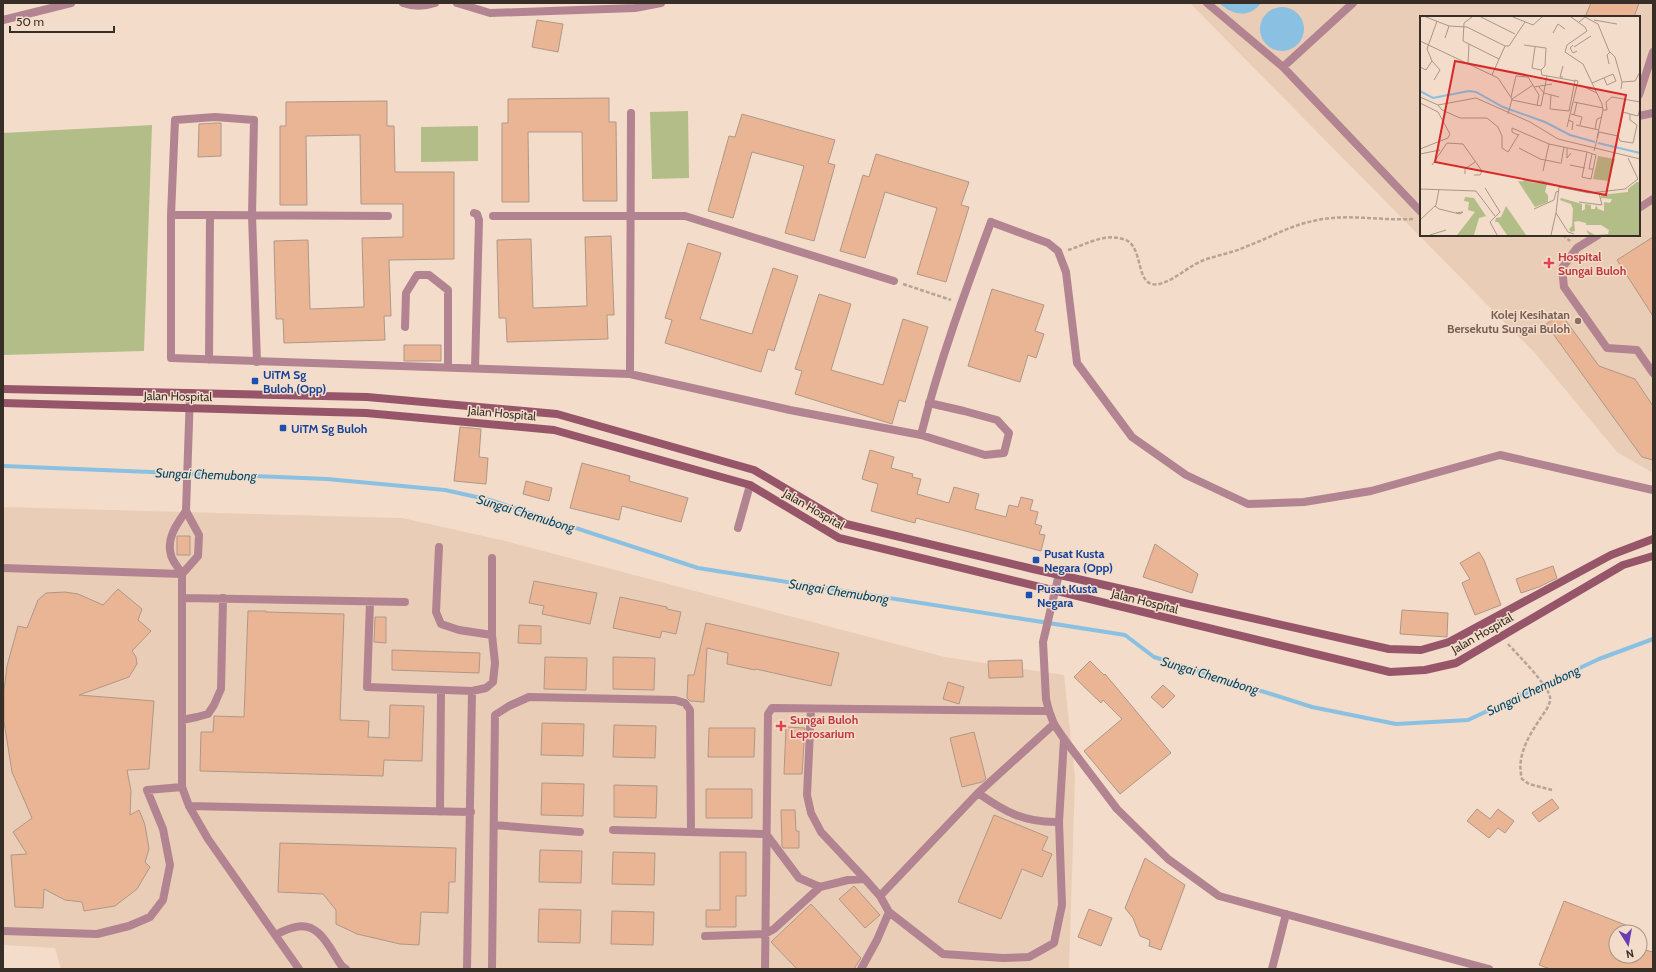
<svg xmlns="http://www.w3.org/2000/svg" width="1656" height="972" viewBox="0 0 1656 972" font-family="Cabin,sans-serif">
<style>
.built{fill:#eacdb6;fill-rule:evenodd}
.green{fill:#b3bd88}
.water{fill:#8ac0e2}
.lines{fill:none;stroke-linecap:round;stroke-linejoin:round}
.stream{stroke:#8ac0e2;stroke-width:4}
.building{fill:#e9b594;stroke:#af9788}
.path{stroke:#b6a494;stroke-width:2.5;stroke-dasharray:4 2;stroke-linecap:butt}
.service{stroke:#b28390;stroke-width:8}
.minor{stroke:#b28390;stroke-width:8}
.secondary{stroke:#97556a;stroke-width:8}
.health-dot{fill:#e0444e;stroke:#f3dcc9;stroke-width:1.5}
.education-dot{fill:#8d6e63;stroke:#f3dcc9;stroke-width:1.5}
.transit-dot{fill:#1a4fb4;stroke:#f3dcc9;stroke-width:1.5}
.labels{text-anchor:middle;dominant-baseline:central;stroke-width:3;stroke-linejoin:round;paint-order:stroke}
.health-label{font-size:12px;font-weight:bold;fill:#be3a42;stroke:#f3dcc9;text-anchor:start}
.education-label{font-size:12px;font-weight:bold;fill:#785e54;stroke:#f3dcc9;text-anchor:end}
.transit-label{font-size:12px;font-weight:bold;fill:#164399;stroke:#f3dcc9;text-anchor:start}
.street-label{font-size:12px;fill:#372f27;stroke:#f3dcc9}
.water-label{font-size:13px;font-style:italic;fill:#01496a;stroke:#f3dcc9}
.inset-river{fill:none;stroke:#8ac0e2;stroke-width:2}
.inset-road{fill:none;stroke:#a89788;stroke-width:1}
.view{fill:#d62828;fill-opacity:0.15;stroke:#d62828;stroke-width:2}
.inset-edge{fill:none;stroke:#372f27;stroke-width:2}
</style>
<rect width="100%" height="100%" fill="#f3dcc9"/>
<path class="built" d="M 1190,3 L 1653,3 L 1653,473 L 1617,452 L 1534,352 ZM 1421,17 L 1639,17 L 1639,235 L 1421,235 Z
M 3,507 L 402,518 L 501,540 L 945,657 L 1064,675 L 1075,777 L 1069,969 L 61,969 L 55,948 L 3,945 Z"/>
<path class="green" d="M 688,111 L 689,178 L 652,179 L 650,112 Z
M 152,125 L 144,351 L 3,355 L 3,133 Z
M 478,126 L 478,161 L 421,162 L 421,127 Z"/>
<path class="water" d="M 1219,3 L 1261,3 C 1249,19 1232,15 1219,3 Z
M1260 29a22 22 0 1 1 44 0a22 22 0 1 1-44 0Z"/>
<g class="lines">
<path class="stream" d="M 3,466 L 327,479 L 445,490 L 490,500 L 698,568 L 1125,635 L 1154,657 L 1312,707 L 1396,724 L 1468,720 L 1599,659 L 1653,639"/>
</g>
<path class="building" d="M 1591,3 L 1639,3 L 1634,17 L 1585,17 Z
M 537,20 L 563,24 L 558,52 L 532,47 Z
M 609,98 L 609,122 L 616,122 L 617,201 L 583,201 L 582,132 L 528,132 L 529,202 L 502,202 L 502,123 L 508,123 L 508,99 Z
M 387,101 L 387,126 L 394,126 L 395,172 L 454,172 L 454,259 L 389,260 L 391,316 L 384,316 L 385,340 L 284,343 L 283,319 L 276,319 L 274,241 L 308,240 L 310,309 L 364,307 L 362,238 L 403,237 L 403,204 L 361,204 L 360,135 L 306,136 L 307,205 L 280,205 L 280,126 L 286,126 L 286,102 Z
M 742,114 L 835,140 L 828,163 L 835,165 L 814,241 L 785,233 L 804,166 L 752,152 L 733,218 L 708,211 L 729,136 L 735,137 Z
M 215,123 L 221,123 L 221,156 L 198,157 L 199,124 Z
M 876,154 L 969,182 L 961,205 L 969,207 L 946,282 L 917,274 L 937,208 L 885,192 L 865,258 L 840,251 L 863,175 L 869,177 Z
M 611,236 L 614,315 L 607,315 L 608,339 L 507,342 L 506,318 L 499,318 L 497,240 L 531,239 L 533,308 L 587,306 L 585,237 Z
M 1653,237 L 1653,316 L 1617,260 Z
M 688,243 L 721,253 L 700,319 L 752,334 L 773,268 L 798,276 L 774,351 L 768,349 L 761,372 L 665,343 L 672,320 L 665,318 Z
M 992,289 L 1044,305 L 1035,331 L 1044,334 L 1036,358 L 1028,355 L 1020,382 L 968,366 Z
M 819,294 L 851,304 L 831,370 L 883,385 L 903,319 L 928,327 L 905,402 L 899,400 L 892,424 L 795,394 L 802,371 L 795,369 Z
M 1561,314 L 1599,366 L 1635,379 L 1653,406 L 1653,460 L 1642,457 L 1546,324 Z
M 404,345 L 441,345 L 441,361 L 404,361 Z
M 460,427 L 481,429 L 479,457 L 488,458 L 486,484 L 454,481 Z
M 870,450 L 894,457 L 891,468 L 913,474 L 912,477 L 921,479 L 917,494 L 949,503 L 954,487 L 979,494 L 975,509 L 1006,517 L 1009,505 L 1018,507 L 1021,497 L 1033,500 L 1030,510 L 1038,512 L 1035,524 L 1042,526 L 1039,534 L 1045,535 L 1041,551 L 916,518 L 915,523 L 871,511 L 878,484 L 862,479 Z
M 582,463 L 630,476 L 629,481 L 688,498 L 681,522 L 622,506 L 619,520 L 570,508 Z
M 526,481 L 552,488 L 549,501 L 523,494 Z
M 177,536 L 190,536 L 190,555 L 177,555 Z
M 1155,544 L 1198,574 L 1192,593 L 1143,577 Z
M 1479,552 L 1484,560 L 1501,605 L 1475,615 L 1462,583 L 1470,579 L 1460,563 Z
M 1553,566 L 1557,578 L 1539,587 L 1521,593 L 1516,579 Z
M 534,581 L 597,593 L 590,624 L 542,614 L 544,606 L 529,603 Z
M 118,589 L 142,609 L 138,620 L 151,631 L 132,651 L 136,657 L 137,664 L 129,677 L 79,695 L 154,701 L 149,769 L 127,770 L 131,791 L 130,815 L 139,810 L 142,817 L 145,825 L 149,849 L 145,862 L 150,867 L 137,889 L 115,906 L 84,911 L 82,902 L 65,900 L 44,889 L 43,908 L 15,907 L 11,855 L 27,854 L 13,832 L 32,818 L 12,772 L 4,722 L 4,690 L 7,666 L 18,626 L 27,628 L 38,600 L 46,593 L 65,592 L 78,594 L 103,605 Z
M 620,597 L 667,607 L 667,609 L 681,612 L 676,634 L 662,631 L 660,638 L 613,628 Z
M 1402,610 L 1448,613 L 1447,637 L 1400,634 Z
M 248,611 L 266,611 L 266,612 L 344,614 L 340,720 L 369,721 L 368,737 L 389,738 L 390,705 L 424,706 L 422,761 L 384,760 L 383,776 L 200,771 L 201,732 L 213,732 L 214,716 L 244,717 Z
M 375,617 L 386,617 L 386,643 L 374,642 Z
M 706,623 L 839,653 L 831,686 L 756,669 L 755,670 L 727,664 L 728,653 L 707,648 L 704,702 L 690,701 L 687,698 L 688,675 L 694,675 Z
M 519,625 L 541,626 L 541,644 L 518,643 Z
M 392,650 L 480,653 L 479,673 L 392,670 Z
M 545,657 L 587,658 L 586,690 L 544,689 Z
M 613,657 L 655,658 L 654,690 L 613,689 Z
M 1022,660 L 1023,677 L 989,678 L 988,661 Z
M 1090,661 L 1104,675 L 1105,674 L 1171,753 L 1120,794 L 1084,751 L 1122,719 L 1103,700 L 1101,703 L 1074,677 Z
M 948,682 L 964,687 L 959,704 L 943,699 Z
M 1163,685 L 1175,696 L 1163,708 L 1151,697 Z
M 542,723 L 584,724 L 583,756 L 541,755 Z
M 614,725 L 656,726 L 655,758 L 613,757 Z
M 786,727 L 805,728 L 802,774 L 784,774 Z
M 709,728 L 755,728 L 754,757 L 708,757 Z
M 974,732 L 986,779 L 982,782 L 962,787 L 950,738 Z
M 542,783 L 584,784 L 583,816 L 541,815 Z
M 614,785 L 657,786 L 656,818 L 614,817 Z
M 706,789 L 752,789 L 752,818 L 706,818 Z
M 1552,799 L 1559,808 L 1539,822 L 1532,813 Z
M 1477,809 L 1490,819 L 1498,809 L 1514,821 L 1505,833 L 1498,828 L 1489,838 L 1467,821 Z
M 781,810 L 795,810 L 796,831 L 799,831 L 799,848 L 783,848 L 782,846 Z
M 994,815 L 1048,837 L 1042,850 L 1052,854 L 1042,877 L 1022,869 L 1001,919 L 958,902 Z
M 280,843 L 456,848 L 455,882 L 449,882 L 448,913 L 421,912 L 419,945 L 400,944 L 357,934 L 336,924 L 336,910 L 323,894 L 278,892 Z
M 540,850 L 582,851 L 581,883 L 539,882 Z
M 613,852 L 655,853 L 654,885 L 612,884 Z
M 720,852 L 746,852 L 746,896 L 736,896 L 736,927 L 706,927 L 706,910 L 720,910 Z
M 1145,858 L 1185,885 L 1161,950 L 1149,946 L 1150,940 L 1140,936 L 1133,918 L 1125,908 Z
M 854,886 L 880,915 L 865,928 L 839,899 Z
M 1564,901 L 1641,931 L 1616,932 L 1616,956 L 1640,956 L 1640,949 L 1653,952 L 1653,969 L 1550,969 L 1539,965 Z
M 811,904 L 861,958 L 854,969 L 797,969 L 771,942 Z
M 539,909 L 581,910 L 580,943 L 538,942 Z
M 1089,909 L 1112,918 L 1101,946 L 1078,937 Z
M 612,911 L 654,912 L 653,945 L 611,944 Z"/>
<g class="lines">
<path class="path" d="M 1563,235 L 1570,241
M 1068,250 C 1085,245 1104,233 1123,239 C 1146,245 1133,289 1159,284 C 1176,280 1188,266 1204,260 C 1218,255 1232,253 1245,247 C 1267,239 1289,226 1313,221 C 1345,213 1380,221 1413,219
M 903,284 L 951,300
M 1508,644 C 1517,654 1548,685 1550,697 C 1551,706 1544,712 1540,719 C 1528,737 1516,757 1522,779 L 1529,784 L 1552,790"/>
<path class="service" d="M 457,3 L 490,13 L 635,8 L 661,3
M 1207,3 L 1283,67 L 1421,212
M 1283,67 L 1353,3
M 1639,95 L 1653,52
M 1639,116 L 1653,113
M 1639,208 L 1653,199
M 474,213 L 477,214 L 479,220 L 475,368
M 171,215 L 210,215 L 209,360
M 210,215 L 388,216
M 493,216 L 685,216 L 894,281
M 1598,235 L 1577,248 L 1562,268 L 1564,287 L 1607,348 L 1637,350 L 1653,373
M 405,327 L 406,293 L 417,275 L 429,275 L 448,290 L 448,367
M 257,362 L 252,215 L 254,120 L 215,117 L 175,120 L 171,215 L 171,358 L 630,374 L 790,410 L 921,435 L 985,455 L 1004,453 L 1009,433 L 997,420 L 964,411 L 929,403
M 630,374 L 631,113
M 921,435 C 939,362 965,292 991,222
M 186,511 C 177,524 166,538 171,555 C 172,561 179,568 182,574 L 182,787 L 189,806 L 208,839 L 299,969
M 738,528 L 750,485
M 439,547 L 436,612 L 441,624 L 459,630 L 492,635
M 3,568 L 182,574
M 182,574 L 198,556 L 199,535 L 186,511 L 190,393
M 182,598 L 405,602
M 370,602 L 367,687 L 472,691 L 486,688 L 493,682 L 495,663 L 492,635 L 492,558
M 811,709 L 807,795 L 811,813 L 821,832 L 865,879
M 182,720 L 197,717 L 208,714 L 214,705 L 221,689 L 223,598
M 978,793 C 1005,812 1025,823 1059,822
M 189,806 L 471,812
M 440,812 L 441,690
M 494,825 L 580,832
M 613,830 L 766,834 L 799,878 L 820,887
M 880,896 L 978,793 L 1054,724
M 3,931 L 97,934 L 129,926 L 150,917 L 163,900 L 170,865 L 163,829 L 147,790 L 182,787
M 275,935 C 281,932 289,928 296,927 C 319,921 330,949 341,965 L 346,969
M 705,936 L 765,934 L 774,929 L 820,887 L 848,880 L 865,879 L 880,896 L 889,912 L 943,954 L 1003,958 L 1029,957 L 1054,943 L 1062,905 L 1059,822 L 1064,739
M 467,969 L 472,691
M 492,969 L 495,715 L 509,706 L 529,697 L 675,700 L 685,703 L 690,710 L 691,832
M 765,969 L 768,714 L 772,708 L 1049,711
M 861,969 L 877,940 L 889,912"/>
<path class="minor" d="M 403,3 C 414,7 423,7 435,3
M 3,20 L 71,3
M 991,222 L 1048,243 L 1058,251 L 1066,272 L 1077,363 L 1132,437 L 1186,475 L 1248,504 L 1304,502 L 1371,491 L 1500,455 L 1653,490
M 1059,574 L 1043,642 L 1046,699 L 1049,711 L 1054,724 L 1064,739 L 1117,809 L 1168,859 L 1219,896 L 1489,969
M 1272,969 L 1286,914"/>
<path class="secondary" d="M 3,389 L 367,397 L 557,414 L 754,470 L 846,524 L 1033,569 L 1389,649 L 1421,650 L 1449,642 L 1611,555 L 1653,539
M 3,403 L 366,413 L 554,430 L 750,485 L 839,538 L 1390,672 L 1425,670 L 1456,663 L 1623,565 L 1653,556"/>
</g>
<g class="health-dot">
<path d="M1547 257h4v4h4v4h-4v4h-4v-4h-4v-4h4z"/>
<path d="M779 720h4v4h4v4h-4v4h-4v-4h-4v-4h4z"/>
</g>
<circle class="education-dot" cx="1578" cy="321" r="4"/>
<g class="transit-dot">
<rect x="251" y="377" width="8" height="8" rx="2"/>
<rect x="279" y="424" width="8" height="8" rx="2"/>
<rect x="1032" y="556" width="8" height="8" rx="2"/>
<rect x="1025" y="591" width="8" height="8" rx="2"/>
</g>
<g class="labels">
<g class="health-label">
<text x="1558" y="256">Hospital<tspan x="1558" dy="14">Sungai Buloh</tspan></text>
<text x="790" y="719">Sungai Buloh<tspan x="790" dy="14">Leprosarium</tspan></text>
</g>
<g class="education-label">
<text x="1570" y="314">Kolej Kesihatan<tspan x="1570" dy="14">Bersekutu Sungai Buloh</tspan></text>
</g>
<g class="transit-label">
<text x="263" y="374">UiTM Sg<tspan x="263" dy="14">Buloh (Opp)</tspan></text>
<text x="291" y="428">UiTM Sg Buloh</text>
<text x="1044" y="553">Pusat Kusta<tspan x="1044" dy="14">Negara (Opp)</tspan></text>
<text x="1037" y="588">Pusat Kusta<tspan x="1037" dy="14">Negara</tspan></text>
</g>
<g class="street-label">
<text transform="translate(178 396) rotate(1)">Jalan Hospital</text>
<text transform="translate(502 413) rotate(5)">Jalan Hospital</text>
<text transform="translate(814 509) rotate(30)">Jalan Hospital</text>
<text transform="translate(1145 601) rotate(14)">Jalan Hospital</text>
<text transform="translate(1482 633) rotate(-30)">Jalan Hospital</text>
</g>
<g class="water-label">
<text transform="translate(206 474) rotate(2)">Sungai Chemubong</text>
<text transform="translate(526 513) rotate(17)">Sungai Chemubong</text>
<text transform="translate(839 591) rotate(9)">Sungai Chemubong</text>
<text transform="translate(1210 675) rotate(17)">Sungai Chemubong</text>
<text transform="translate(1533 690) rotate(-25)">Sungai Chemubong</text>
</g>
</g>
<g transform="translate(1420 16)">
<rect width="220" height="220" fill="#f3dcc9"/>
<path d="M 178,140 L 195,143 L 189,165 L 173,163 ZM 98,165 L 127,168 L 125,176 L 128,179 L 128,186 L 115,191 ZM 217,166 L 220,166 L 220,219 L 169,219 L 166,214 L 175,219 L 188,218 L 189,214 L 181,209 L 166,209 L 166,207 L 158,205 L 154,206 L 155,215 L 151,216 L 149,213 L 152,210 L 153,193 L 151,188 L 140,184 L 141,182 L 162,188 L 162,195 L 165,193 L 165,188 L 171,189 L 171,193 L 175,193 L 176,189 L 178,193 L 184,195 L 184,186 L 190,187 L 192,183 L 181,182 L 181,179 L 208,176 L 208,173 ZM 45,181 L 54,182 L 66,200 L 59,202 L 54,219 L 37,219 L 55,196 L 48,194 L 49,186 L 44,185 ZM 86,190 L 106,219 L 87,219 L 78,206 L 75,206 L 76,202 L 81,201 Z" fill="#b3bd88"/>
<path class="inset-river" d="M 0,75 L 13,82 L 49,75 L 56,76 L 83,91 L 125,106 L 150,119 L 175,126M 178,127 L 220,137"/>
<path class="inset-road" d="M 6,1 L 29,10 L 47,11 L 85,30M 52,1 L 44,7 L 43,25 L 79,43M 61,1 L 95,18M 93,1 L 113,9 L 122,1M 151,1 L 165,11 L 167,15 L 147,29 L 145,36 L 163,48 L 182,88 L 183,94 L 177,122M 174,4 L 197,8M 159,6 L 165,1 L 178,8 L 189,35 L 195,41 L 202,66 L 201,73M 133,17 L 138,8 L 145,13M 25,22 L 29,10M 0,25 L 78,62 L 92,83 L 88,98M 104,29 L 126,32 L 125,50 L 121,54M 153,29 L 150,32 L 153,37 L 157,35M 115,31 L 112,52 L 121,54 L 122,59 L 155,65 L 149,95 L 130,93 L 131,79M 154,31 L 171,20M 12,45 L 20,54 L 14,64M 48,47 L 49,28M 189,48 L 187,39 L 190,36M 0,51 L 6,54 L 12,45 L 7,33 L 17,5M 72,59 L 85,30 L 89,30 L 105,6M 143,61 L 140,61 L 143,50M 202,66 L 215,65 L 220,56M 172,67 L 193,58 L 196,65 L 187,69 L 184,62M 160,69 L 177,77M 114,71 L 119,79 L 117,89M 119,71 L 124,77 L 139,81M 0,81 L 18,89 L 56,82 L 110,106 L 138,123 L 220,143M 91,81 L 96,60 L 108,61 L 114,71 L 132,68M 92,83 L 113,69M 92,84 L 121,90 L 127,60M 154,86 L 183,92M 0,87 L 18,96 L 30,118 L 28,122 L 0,133M 18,89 L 22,94 L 40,102 L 67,102 L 78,111 L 82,120 L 82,132 L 88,136 L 99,118M 183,94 L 187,94 L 186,86 L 192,81 L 220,86M 151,98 L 162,101 L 160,109M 154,99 L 157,86M 148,104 L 153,106 L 152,114M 156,109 L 179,114M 147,111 L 158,65 L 154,64M 175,113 L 177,103 L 182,101M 179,116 L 198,120 L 200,125 L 213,127 L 217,109 L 210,104 L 210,98 L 218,100 L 220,92M 98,119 L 92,116 L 92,112 L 129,128 L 167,136 L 176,139 L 171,163 L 162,161 L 167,136M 198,120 L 203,96 L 210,98M 99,132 L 120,143 L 140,147M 147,132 L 147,142 L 151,137M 174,135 L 179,116M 0,138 L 20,134M 172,138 L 169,153 L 173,153M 141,148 L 144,131M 12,149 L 27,127 L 43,128 L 62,155 L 60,159 L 54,159M 150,149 L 165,152M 123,155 L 129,128M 45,158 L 45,153 L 55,146M 103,165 L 121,165 L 140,170M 65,172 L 80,196 L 70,206 L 77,219M 0,173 L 56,175 L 75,200M 159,186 L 182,189 L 179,177M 15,190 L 19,193 L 40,198 L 43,196 L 36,197M 114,193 L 134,184 L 136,176 L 139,175M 0,204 L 16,189 L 19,173M 154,218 L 148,216 L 136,197 L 139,171 L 169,177 L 205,173 L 218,163 L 208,142M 10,219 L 26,214M 131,219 L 136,197"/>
<path class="view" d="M 35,45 L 206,79 L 186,179 L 15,146 Z"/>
<rect width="220" height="220" class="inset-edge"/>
</g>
<rect width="1656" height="972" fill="none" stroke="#372f27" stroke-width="8"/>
<g transform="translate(1628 944) rotate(169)"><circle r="19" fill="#f3dcc9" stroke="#a89788"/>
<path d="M0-3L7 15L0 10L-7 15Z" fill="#693cb3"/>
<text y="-6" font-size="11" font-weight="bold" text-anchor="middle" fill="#372f27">N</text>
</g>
<path d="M10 26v6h104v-6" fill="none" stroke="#372f27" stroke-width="2"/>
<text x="16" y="26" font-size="12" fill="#372f27" stroke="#f3dcc9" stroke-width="3" paint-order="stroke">50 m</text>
</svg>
